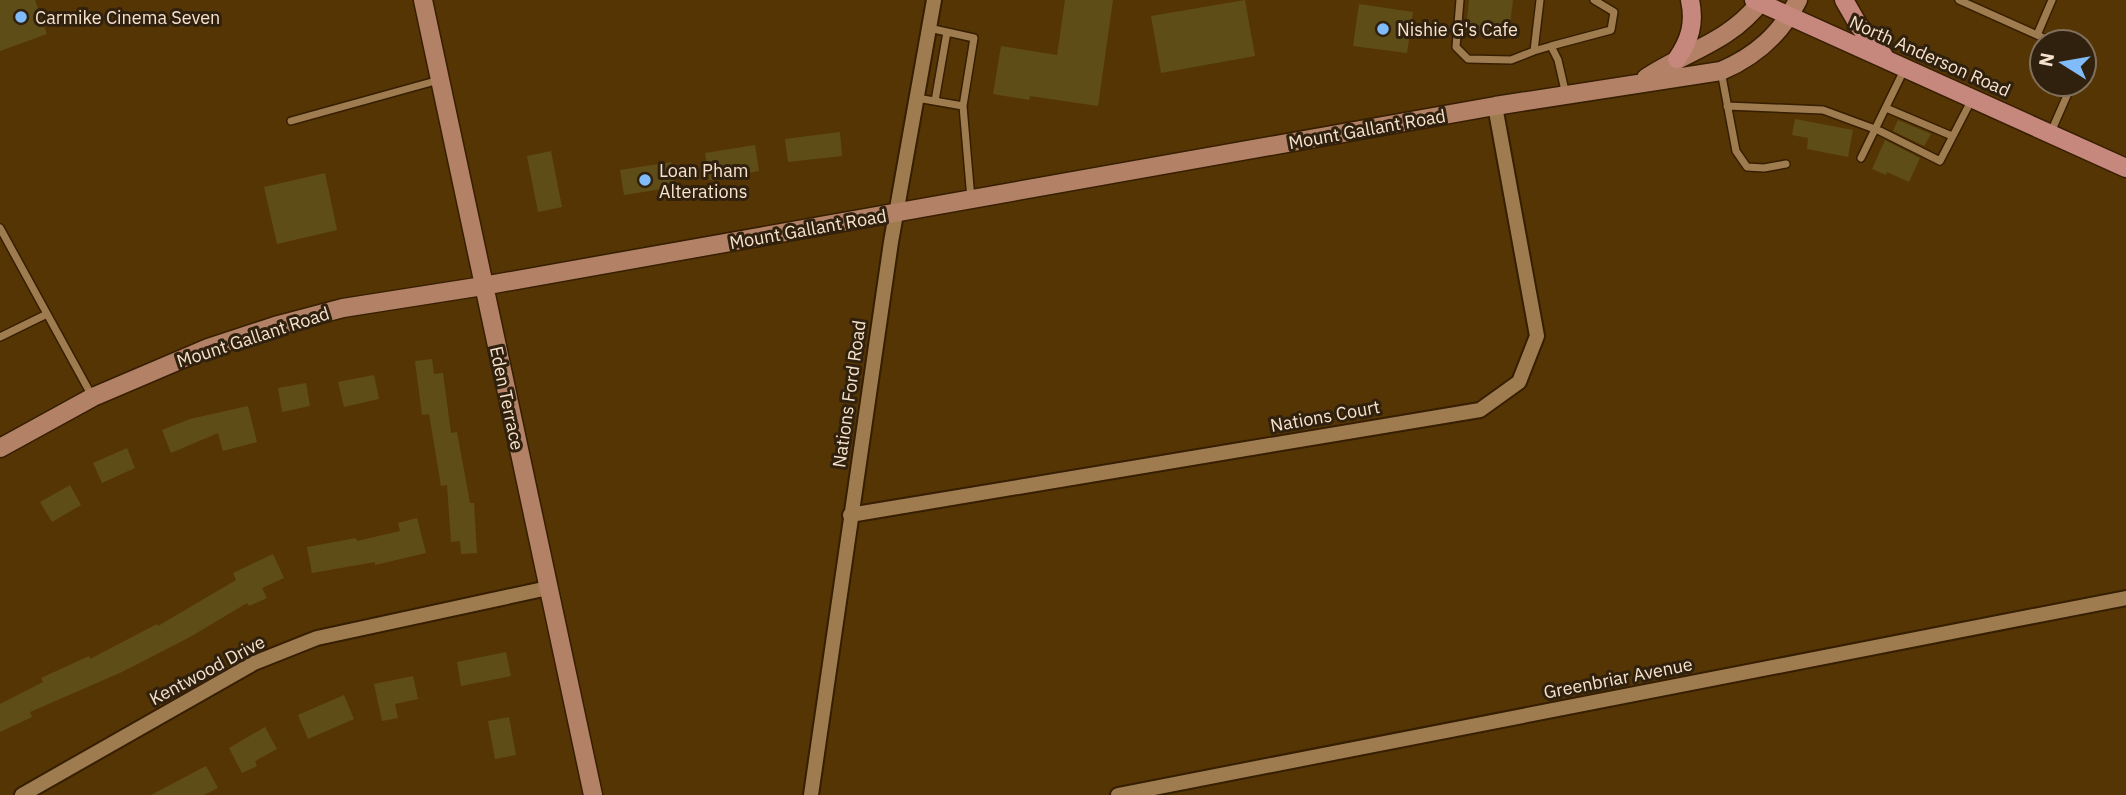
<svg xmlns="http://www.w3.org/2000/svg" width="2126" height="795" viewBox="0 0 2126 795" font-family="'IBM Plex Sans',sans-serif">
<style>
.building{fill:#5f4d17}
.lines{fill:none;stroke-linecap:round;stroke-linejoin:round}
.lane-casing{stroke:#361e00;stroke-width:10}
.street-casing{stroke:#361e00;stroke-width:18}
.secondary-casing{stroke:#361e00;stroke-width:21}
.primary-casing{stroke:#361e00;stroke-width:21}
.lane{stroke:#9f7b50;stroke-width:7}
.street{stroke:#9f7b50;stroke-width:14}
.secondary{stroke:#b28166;stroke-width:18}
.primary{stroke:#c6877d;stroke-width:18}
.poi-dot{fill:#81bcfa;stroke:#30210f;stroke-width:2.5}
.labels{text-anchor:middle;dominant-baseline:central;stroke-width:6;stroke-linejoin:round;paint-order:stroke}
.poi-label{font-size:18px;fill:#f7e3cd;stroke:#30210f;text-anchor:start}
.street-label{font-size:18px;fill:#f7e3cd;stroke:#30210f}
</style>
<rect width="100%" height="100%" fill="#563505"/>
<path class="building" d="M 0,0 L 35,0 L 47,34 L 0,51 Z
M 1065,0 L 1113,0 L 1098,106 L 1030,96 L 1029,100 L 993,94 L 1001,46 L 1057,55 Z
M 1245,0 L 1255,56 L 1161,73 L 1151,16 Z
M 1469,0 L 1513,0 L 1509,33 L 1466,28 Z
M 1359,4 L 1413,12 L 1407,53 L 1353,46 Z
M 1795,119 L 1853,130 L 1848,157 L 1807,149 L 1808,138 L 1792,135 Z
M 1898,120 L 1931,134 L 1924,146 L 1893,131 Z
M 840,132 L 842,156 L 788,162 L 785,139 Z
M 1885,140 L 1920,158 L 1909,182 L 1887,172 L 1886,175 L 1872,169 Z
M 755,145 L 759,171 L 709,180 L 705,153 Z
M 551,151 L 562,207 L 538,212 L 527,156 Z
M 671,162 L 675,187 L 624,195 L 620,170 Z
M 325,173 L 337,230 L 277,244 L 264,187 Z
M 432,359 L 434,374 L 443,373 L 451,433 L 457,432 L 470,503 L 474,503 L 477,553 L 461,554 L 460,541 L 451,542 L 447,485 L 441,486 L 429,414 L 422,415 L 415,361 Z
M 374,375 L 379,399 L 344,407 L 338,382 Z
M 306,383 L 310,406 L 282,412 L 278,388 Z
M 248,406 L 257,442 L 223,451 L 218,433 L 171,453 L 162,430 L 190,419 Z
M 127,448 L 135,468 L 102,483 L 93,463 Z
M 70,485 L 81,505 L 52,522 L 40,502 Z
M 417,518 L 426,553 L 375,565 L 375,562 L 312,573 L 307,547 L 356,538 L 357,541 L 400,531 L 398,523 Z
M 273,554 L 284,578 L 262,588 L 267,598 L 249,606 L 247,603 L 190,637 L 122,672 L 30,712 L 32,717 L 0,732 L 0,704 L 43,682 L 41,678 L 89,656 L 90,659 L 157,624 L 158,626 L 236,580 L 233,573 Z
M 506,652 L 511,676 L 461,686 L 457,662 Z
M 413,676 L 418,699 L 395,704 L 398,718 L 382,721 L 374,684 Z
M 344,695 L 354,719 L 308,739 L 298,715 Z
M 509,717 L 516,755 L 495,759 L 488,721 Z
M 265,727 L 277,749 L 255,761 L 257,766 L 242,773 L 229,748 Z
M 206,766 L 218,788 L 204,795 L 151,795 Z"/>
<g class="lines">
<g class="lane-casing">
<path id="lane" d="M 1460,0 L 1456,47 L 1468,59 L 1511,60 L 1534,51
M 1540,0 L 1534,51 L 1551,46 L 1558,60 L 1566,95
M 1959,0 L 2037,35 L 2052,0
M 929,28 L 974,38 L 963,106 L 971,199
M 2037,35 L 2052,42
M 1551,46 L 1611,30 L 1614,12 L 1594,0
M 1721,71 L 1736,151 L 1747,167 L 1764,168 L 1786,164
M 917,98 L 963,106
M 935,101 L 947,32
M 1727,106 L 1823,110 L 1880,131 L 1940,161 L 1972,99
M 1886,108 L 1952,136
M 291,121 L 439,80
M 2051,132 L 2072,84
M 1861,158 L 1905,68
M 0,228 L 92,396
M 0,337 L 47,314"/>
</g>
<g class="street-casing">
<path id="street" d="M 850,515 L 1480,410 L 1519,382 L 1537,336 L 1495,106
M 22,795 L 254,663 L 317,638 L 548,588
M 811,795 L 891,242 L 934,0
M 1118,795 L 2126,598"/>
</g>
<g class="secondary-casing">
<path id="secondary" d="M 423,0 L 593,795
M 1646,78 C 1688,50 1729,43 1762,0
M 0,448 L 93,397 L 208,348 L 275,326 L 343,308 L 483,286 L 1495,106 L 1721,71 C 1756,56 1781,34 1798,0"/>
</g>
<g class="primary-casing">
<path id="primary" d="M 1754,0 L 2126,168
M 1844,0 L 1859,26 L 1884,56
M 1677,59 C 1690,40 1695,23 1690,0"/>
</g>
<use href="#lane" class="lane"/>
<use href="#street" class="street"/>
<use href="#secondary" class="secondary"/>
<use href="#primary" class="primary"/>
</g>
<g class="poi-dot">
<circle cx="21" cy="17" r="7"/>
<circle cx="1383" cy="29" r="7"/>
<circle cx="645" cy="180" r="7"/>
</g>
<g class="labels">
<g class="poi-label">
<text x="35" y="17">Carmike Cinema Seven</text>
<text x="1397" y="29">Nishie G's Cafe</text>
<text x="659" y="170">Loan Pham<tspan x="659" dy="21">Alterations</tspan></text>
</g>
<g class="street-label">
<text transform="translate(1930 56) rotate(24)">North Anderson Road</text>
<text transform="translate(1367 129) rotate(-10)">Mount Gallant Road</text>
<text transform="translate(808 229) rotate(-10)">Mount Gallant Road</text>
<text transform="translate(253 337) rotate(-18)">Mount Gallant Road</text>
<text transform="translate(849 394) rotate(-82)">Nations Ford Road</text>
<text transform="translate(507 398) rotate(78)">Eden Terrace</text>
<text transform="translate(1325 416) rotate(-10)">Nations Court</text>
<text transform="translate(207 670) rotate(-28)">Kentwood Drive</text>
<text transform="translate(1618 678) rotate(-11)">Greenbriar Avenue</text>
</g>
</g>
<g transform="translate(2063 63) rotate(281)"><circle r="33" fill="#30210f" stroke="#806f5b" stroke-width="2"/>
<path d="M0-5L12 26L0 18L-12 26Z" fill="#81bcfa"/>
<text y="-10" font-size="19" font-weight="bold" text-anchor="middle" fill="#f7e3cd">N</text>
</g>
</svg>
